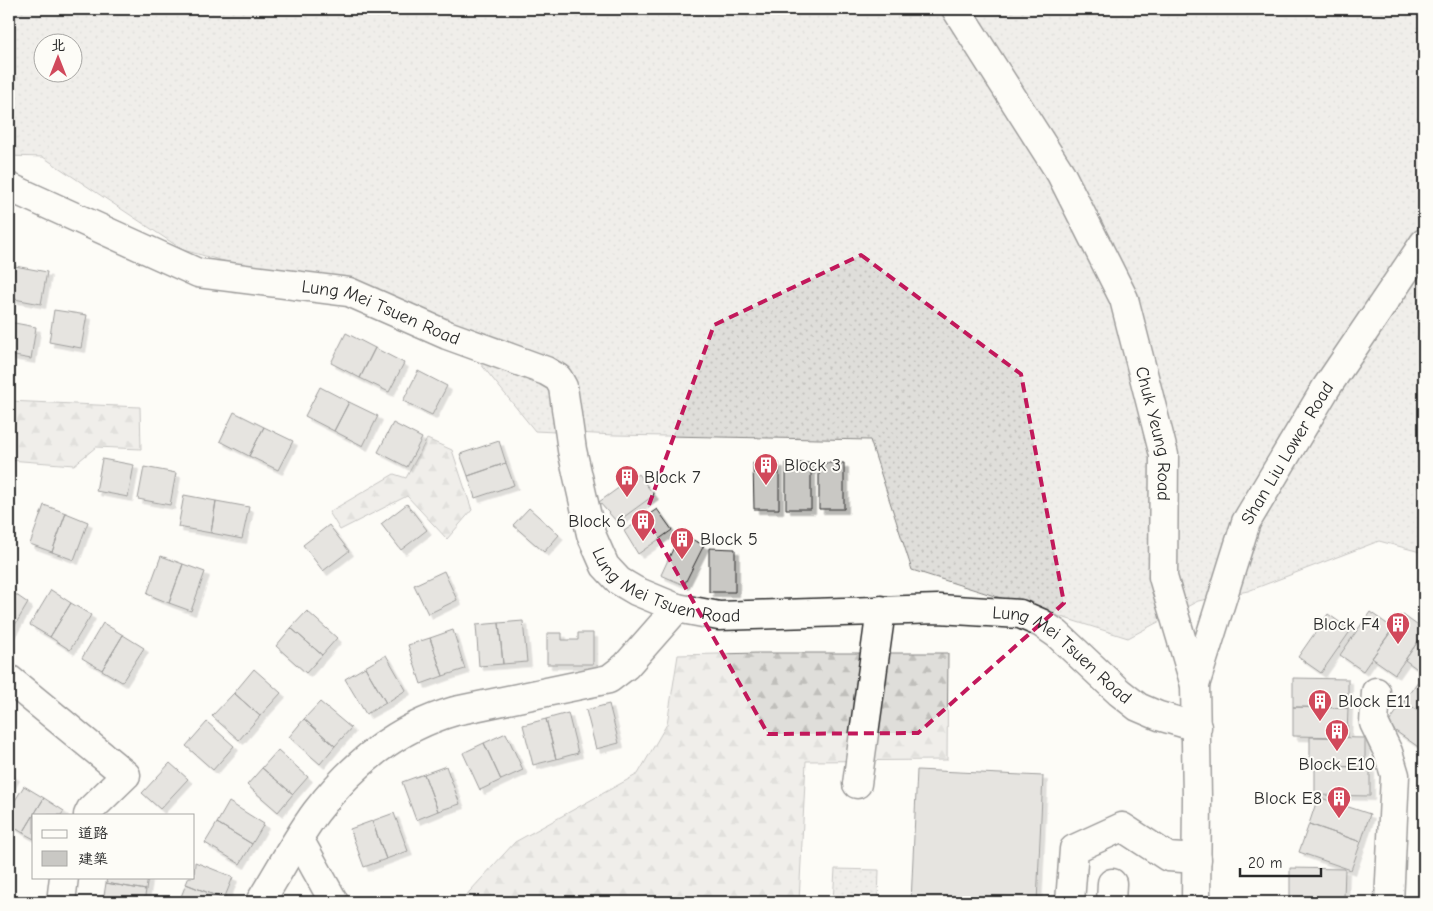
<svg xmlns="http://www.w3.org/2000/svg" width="1433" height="911" viewBox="0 0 1433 911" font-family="'Comic Neue','LXGW WenKai TC',sans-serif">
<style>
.grass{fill:url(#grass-dots);stroke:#858482;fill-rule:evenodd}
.forest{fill:url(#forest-firs);stroke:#858482}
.building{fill:#c9c8c4;stroke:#2b2b2b;filter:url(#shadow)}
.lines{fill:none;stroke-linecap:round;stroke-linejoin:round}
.minor-casing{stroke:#2b2b2b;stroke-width:31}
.minor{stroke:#fdfcf7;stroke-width:28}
.marked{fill:none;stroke:#c2185b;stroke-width:4;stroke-dasharray:10 6;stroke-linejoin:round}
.labels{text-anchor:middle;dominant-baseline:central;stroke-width:4;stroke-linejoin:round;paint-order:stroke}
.street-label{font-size:18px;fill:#2b2b2b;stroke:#fdfcf7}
.poi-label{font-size:18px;fill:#2b2b2b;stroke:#fdfcf7;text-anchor:start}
</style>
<defs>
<pattern id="grass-dots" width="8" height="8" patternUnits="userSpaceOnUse" patternTransform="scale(1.25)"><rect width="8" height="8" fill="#dfdeda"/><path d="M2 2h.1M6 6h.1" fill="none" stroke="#c0bfbb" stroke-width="1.8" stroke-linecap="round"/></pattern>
<pattern id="forest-firs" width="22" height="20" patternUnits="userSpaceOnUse" patternTransform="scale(1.25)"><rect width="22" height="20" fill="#dfdeda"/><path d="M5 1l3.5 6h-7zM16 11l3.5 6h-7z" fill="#c0bfbb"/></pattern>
<filter id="shadow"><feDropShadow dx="4.5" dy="4.5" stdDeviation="0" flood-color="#0004"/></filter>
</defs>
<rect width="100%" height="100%" fill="#fdfcf7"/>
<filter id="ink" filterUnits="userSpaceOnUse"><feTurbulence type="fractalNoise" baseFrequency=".02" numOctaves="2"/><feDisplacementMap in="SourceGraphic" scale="10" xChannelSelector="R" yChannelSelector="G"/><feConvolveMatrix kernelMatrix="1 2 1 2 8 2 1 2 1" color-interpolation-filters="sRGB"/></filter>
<g filter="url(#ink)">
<path class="grass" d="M 9,9 L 1424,9 L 1424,553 L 1379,541 L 1248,591 L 1198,601 L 1128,638 L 912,570 L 870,440 L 615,435 L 535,431 L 446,321 L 183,250 L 43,157 L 9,156 ZM 42,42 L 72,42 L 72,72 L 42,72 Z
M 835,869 L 879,870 L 878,902 L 833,902 Z"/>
<path class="forest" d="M 9,401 L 140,407 L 141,449 L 96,447 L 74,465 L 9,460 Z
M 427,439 L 452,450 L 472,510 L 447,539 L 407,496 L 340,530 L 329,512 L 394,474 L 406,478 Z
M 758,653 L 948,653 L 947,760 L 806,761 L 799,902 L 460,902 L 515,842 L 638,774 L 667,724 L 678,655 Z"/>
<path class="building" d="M 15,266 L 47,272 L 41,304 L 9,298 Z
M 54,310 L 87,315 L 81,348 L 49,342 Z
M 9,322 L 36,327 L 31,359 L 9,355 Z
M 346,333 L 375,348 L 360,378 L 331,363 Z
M 375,348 L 404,363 L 389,392 L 360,378 Z
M 418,371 L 447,386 L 432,415 L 403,401 Z
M 320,387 L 349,402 L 334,431 L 305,416 Z
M 349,402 L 378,416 L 363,446 L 334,431 Z
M 234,412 L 264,427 L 249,456 L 220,441 Z
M 393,423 L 422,438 L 407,467 L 378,452 Z
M 264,427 L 293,441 L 278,470 L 249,456 Z
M 499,441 L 506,463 L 468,476 L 460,454 Z
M 102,459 L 134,465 L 128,497 L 96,491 Z
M 506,463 L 514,485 L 475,498 L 468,476 Z
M 753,463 L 779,463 L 779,509 L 754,509 Z
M 786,463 L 811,463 L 811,509 L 786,509 Z
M 819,463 L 844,463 L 844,509 L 819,509 Z
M 144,467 L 176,473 L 170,505 L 138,499 Z
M 638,474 L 654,495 L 617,522 L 599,502 Z
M 184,495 L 216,501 L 211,533 L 178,527 Z
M 216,501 L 249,507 L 242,539 L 211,533 Z
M 407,504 L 427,530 L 401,550 L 381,524 Z
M 44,505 L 66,513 L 52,552 L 30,544 Z
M 529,508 L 559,535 L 544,552 L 513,525 Z
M 657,509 L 672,530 L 638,554 L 624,531 Z
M 66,513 L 88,522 L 74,560 L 52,552 Z
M 329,525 L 349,551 L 323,571 L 303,545 Z
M 680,534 L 704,545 L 684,585 L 661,575 Z
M 709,548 L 735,549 L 735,592 L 709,592 Z
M 161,556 L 183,564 L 169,603 L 147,594 Z
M 183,564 L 205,572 L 191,611 L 169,603 Z
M 444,571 L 457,600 L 428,614 L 414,585 Z
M 9,590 L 28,603 L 9,635 Z
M 51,590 L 71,603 L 50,637 L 30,625 Z
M 71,603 L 91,615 L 70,650 L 50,637 Z
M 307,611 L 337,638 L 322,655 L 291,628 Z
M 1370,612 L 1393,628 L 1363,671 L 1340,655 Z
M 1328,614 L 1351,630 L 1321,673 L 1298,657 Z
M 1403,615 L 1424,630 L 1424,633 L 1395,674 L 1372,658 Z
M 523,621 L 527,662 L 503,664 L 499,623 Z
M 103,623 L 123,635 L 102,670 L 82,658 Z
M 499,623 L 503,664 L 479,666 L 476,625 Z
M 291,628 L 322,655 L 306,673 L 276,646 Z
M 453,630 L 465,669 L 443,676 L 430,638 Z
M 547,633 L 562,633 L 562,640 L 578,640 L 578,633 L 593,633 L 593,664 L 547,664 Z
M 1424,633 L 1424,674 L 1405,660 Z
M 123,635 L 144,648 L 122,682 L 102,670 Z
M 430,638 L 443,676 L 421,684 L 408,645 Z
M 386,655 L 406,690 L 386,703 L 365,667 Z
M 365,667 L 386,703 L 366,714 L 345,679 Z
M 254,669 L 281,693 L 260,716 L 234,693 Z
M 1421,677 L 1424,679 L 1424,715 L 1404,701 Z
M 1293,678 L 1348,679 L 1348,708 L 1293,707 Z
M 234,693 L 260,716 L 239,740 L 212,716 Z
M 1404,701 L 1424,715 L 1424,751 L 1387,725 Z
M 320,702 L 351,728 L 335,746 L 304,719 Z
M 609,704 L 619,743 L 596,749 L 586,710 Z
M 1293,707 L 1348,708 L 1347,737 L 1293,736 Z
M 568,713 L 578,753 L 556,759 L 546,719 Z
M 304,719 L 335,746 L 320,764 L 289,737 Z
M 546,719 L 556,759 L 533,765 L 523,725 Z
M 207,722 L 234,746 L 213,770 L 186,746 Z
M 506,733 L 523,770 L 501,780 L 484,743 Z
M 1310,737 L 1365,738 L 1365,767 L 1310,766 Z
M 484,743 L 501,780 L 480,790 L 463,753 Z
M 278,750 L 308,777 L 293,794 L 262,768 Z
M 170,763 L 188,779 L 160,809 L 142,793 Z
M 446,766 L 460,804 L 438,811 L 424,774 Z
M 1315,766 L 1370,767 L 1370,796 L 1315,795 Z
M 262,768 L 293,794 L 278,812 L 247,785 Z
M 917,770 L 1043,776 L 1037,902 L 911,902 Z
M 9,773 L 15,776 L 9,787 Z
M 424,774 L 438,811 L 416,820 L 402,782 Z
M 24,786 L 44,798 L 23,833 L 9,824 L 9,810 Z
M 1318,797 L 1370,814 L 1361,842 L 1309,824 Z
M 44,798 L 64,811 L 61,815 L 34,815 L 34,839 L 23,833 Z
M 229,802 L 264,824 L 252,844 L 217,823 Z
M 394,813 L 408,851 L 386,859 L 372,821 Z
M 372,821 L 386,859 L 364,867 L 350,829 Z
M 217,823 L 252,844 L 240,864 L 205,843 Z
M 1309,824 L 1361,842 L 1351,870 L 1299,852 Z
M 195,862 L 233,877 L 224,899 L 186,884 L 189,877 L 194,877 Z
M 1290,868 L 1345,869 L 1344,898 L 1290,897 Z
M 107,877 L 148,877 L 146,890 L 106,883 Z
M 106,883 L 146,890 L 144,902 L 103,902 Z
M 186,884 L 224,899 L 223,902 L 179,902 Z
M 1307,898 L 1362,899 L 1362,902 L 1307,902 Z"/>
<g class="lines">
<g class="minor-casing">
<g id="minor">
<path id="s1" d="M 956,9 L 1061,174 L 1124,299 L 1164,455 L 1163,577 L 1195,685 L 1197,798 L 1196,902"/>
<path id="s2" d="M 9,187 L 198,273 L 349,292 L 447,335 L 546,371 L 558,378 L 563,387 L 572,450 L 591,534 L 605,566 L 619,581 L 636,591 L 677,608 L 719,616 L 939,609 L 1020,614 L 1041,623 L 1057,634 L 1119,692 L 1138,707 L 1159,716 L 1197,727"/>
<path d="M 9,679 L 126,775 L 91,809 L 88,815"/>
<path id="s3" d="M 1195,685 L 1246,522 L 1326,388 L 1424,243"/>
<path d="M 1376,692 L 1374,723 L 1388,752 L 1395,775 L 1389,902"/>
<path d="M 857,784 L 881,610"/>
<path d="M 299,839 L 334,902"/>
<path d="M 61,902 L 64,877"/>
<path d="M 260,902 C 278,873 296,839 316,812 C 353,764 396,728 455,711 L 609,679 L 626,666 L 677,608"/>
<path d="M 1070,902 L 1074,849 L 1122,827 L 1168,857 L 1197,859"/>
<path d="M 1111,902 L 1112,883"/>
</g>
</g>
<use href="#minor" class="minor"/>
</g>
</g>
<path d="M0 0H1433V911H0ZM 861,255 L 1021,374 L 1064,603 L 918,733 L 768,734 L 645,516 L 714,325 Z" fill="#fdfcf7" fill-opacity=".55" fill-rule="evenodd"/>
<path class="marked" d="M 861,255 L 1021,374 L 1064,603 L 918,733 L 768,734 L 645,516 L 714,325 Z"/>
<defs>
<g id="building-pin" transform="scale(1.25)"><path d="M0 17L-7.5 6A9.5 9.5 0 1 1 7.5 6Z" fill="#d1495b" stroke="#fdfcf7"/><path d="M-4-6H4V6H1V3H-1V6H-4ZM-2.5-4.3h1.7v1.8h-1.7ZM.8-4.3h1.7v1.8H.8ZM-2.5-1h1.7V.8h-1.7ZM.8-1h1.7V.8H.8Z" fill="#fff"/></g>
</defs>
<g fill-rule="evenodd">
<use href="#building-pin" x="766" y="465"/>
<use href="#building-pin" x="627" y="477"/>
<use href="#building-pin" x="643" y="521"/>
<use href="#building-pin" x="682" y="539"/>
<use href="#building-pin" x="1398" y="624"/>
<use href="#building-pin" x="1320" y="701"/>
<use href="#building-pin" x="1337" y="731"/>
<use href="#building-pin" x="1339" y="798"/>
</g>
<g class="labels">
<g class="street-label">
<text stroke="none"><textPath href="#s2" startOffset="396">Lung Mei Tsuen Road</textPath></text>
<text stroke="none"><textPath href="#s1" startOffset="474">Chuk Yeung Road</textPath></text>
<text stroke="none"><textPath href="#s3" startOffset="251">Shan Liu Lower Road</textPath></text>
<text stroke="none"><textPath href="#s2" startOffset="846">Lung Mei Tsuen Road</textPath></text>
<text stroke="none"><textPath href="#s2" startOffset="1266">Lung Mei Tsuen Road</textPath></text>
</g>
<g class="poi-label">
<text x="784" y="465">Block 3</text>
<text x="644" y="477">Block 7</text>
<text x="626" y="521" text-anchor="end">Block 6</text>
<text x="700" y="539">Block 5</text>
<text x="1380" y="624" text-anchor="end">Block F4</text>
<text x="1338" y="701">Block E11</text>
<text x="1337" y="764" text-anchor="middle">Block E10</text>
<text x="1322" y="798" text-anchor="end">Block E8</text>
</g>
</g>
<rect width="1433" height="911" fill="none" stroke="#fdfcf7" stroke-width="30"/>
<rect x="15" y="15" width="1403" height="881" fill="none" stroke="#2b2b2b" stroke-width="2" filter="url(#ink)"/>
<rect x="32" y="814" width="162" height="65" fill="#fdfcf7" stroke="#a9a8a5"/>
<rect x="42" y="830" width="25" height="8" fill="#fdfcf7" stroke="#a9a8a5"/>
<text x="78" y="838" font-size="15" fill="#2b2b2b">道路</text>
<rect x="42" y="851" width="25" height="15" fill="#c9c8c4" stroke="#a9a8a5"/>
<text x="78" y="864" font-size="15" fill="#2b2b2b">建築</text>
<g transform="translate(58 58)"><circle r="24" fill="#fdfcf7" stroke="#a9a8a5"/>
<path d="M0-4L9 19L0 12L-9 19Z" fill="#d1495b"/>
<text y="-8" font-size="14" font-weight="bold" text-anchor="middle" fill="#2b2b2b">北</text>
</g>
<path d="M1240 868v8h81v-8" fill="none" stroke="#2b2b2b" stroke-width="2.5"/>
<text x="1248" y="868" font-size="15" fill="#2b2b2b" stroke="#fdfcf7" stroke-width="4" paint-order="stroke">20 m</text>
</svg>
